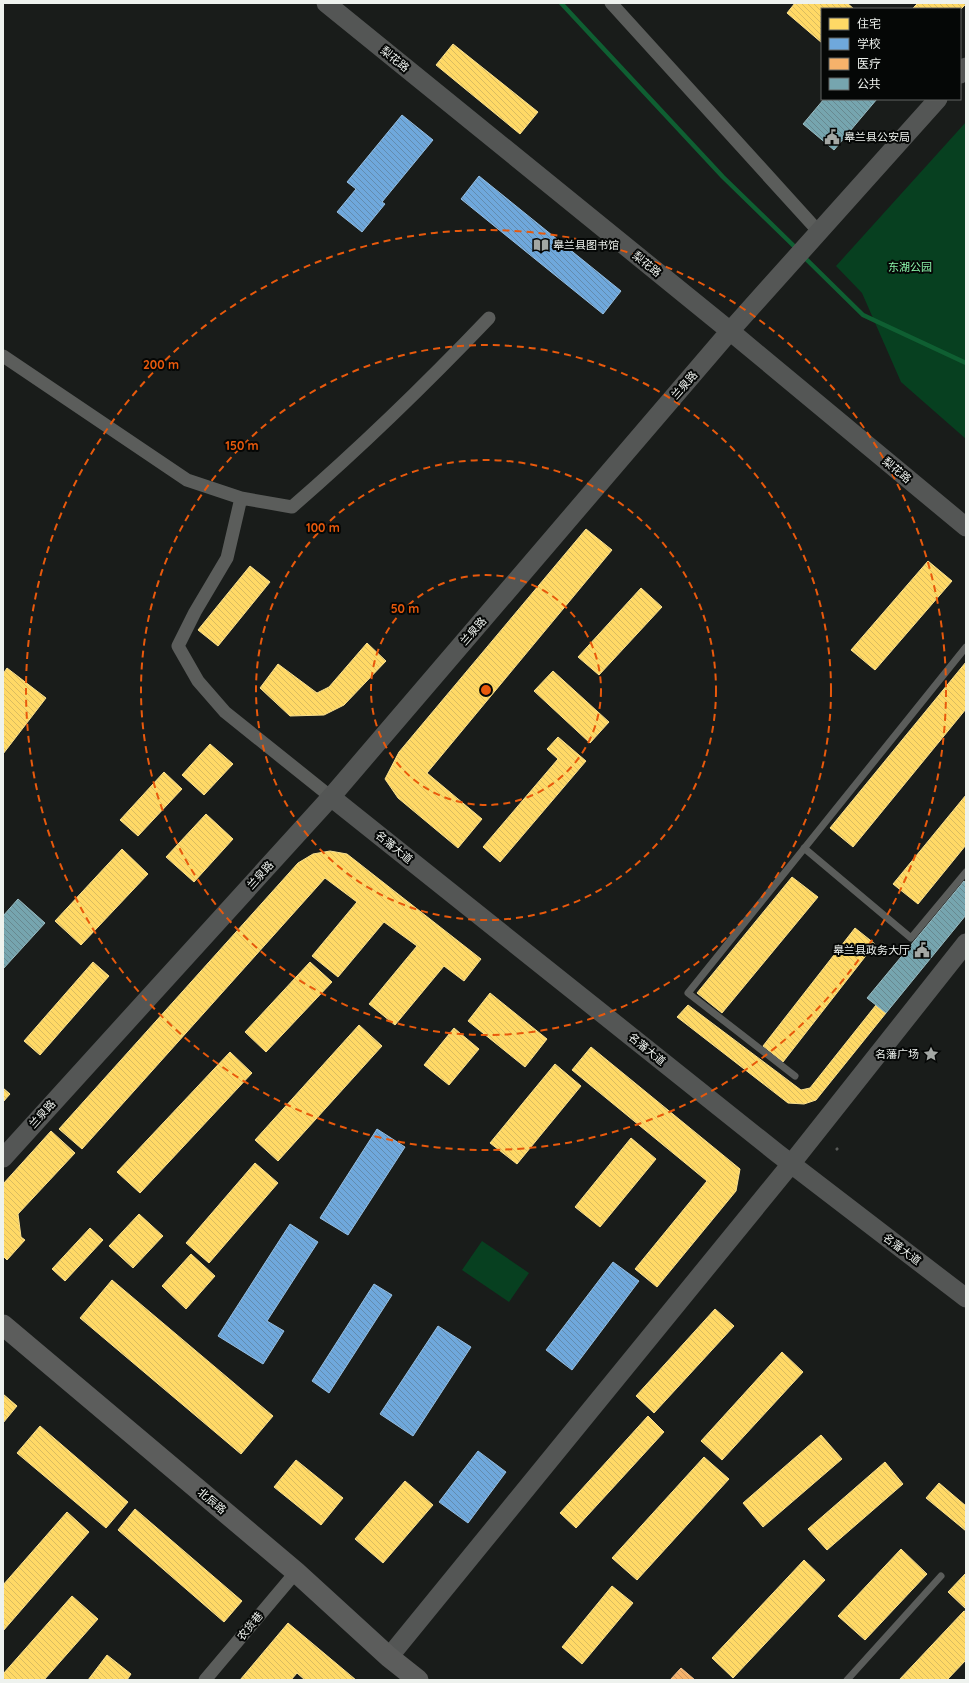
<svg xmlns="http://www.w3.org/2000/svg" width="969" height="1683" viewBox="0 0 969 1683" font-family="Quicksand,'Noto Sans SC',sans-serif">
<style>
.green{fill:#074020}
.homes{fill:url(#homes-back-hatch);stroke:#fae08f}
.schools{fill:url(#schools-back-hatch);stroke:#95bee1}
.health{fill:url(#health-back-hatch);stroke:#f4c592}
.public{fill:url(#public-back-hatch);stroke:#9abcc2}
.lines{fill:none;stroke-linecap:round;stroke-linejoin:round}
.stream{stroke:#0f5f32;stroke-width:4.5}
.path{stroke:#595b59;stroke-width:2.5;stroke-dasharray:3 2;stroke-linecap:butt}
.lane{stroke:#5b5d5b;stroke-width:7}
.street{stroke:#5b5d5b;stroke-width:13}
.secondary{stroke:#545655;stroke-width:19}
.primary{stroke:#5c5d5c;stroke-width:21}
.ring{fill:none;stroke:#e8590c;stroke-width:2;stroke-dasharray:7 5}
.labels{text-anchor:middle;dominant-baseline:central;stroke-width:4;stroke-linejoin:round;paint-order:stroke}
.street-label{font-size:11px;fill:#eef2ee;stroke:#050706}
.poi-label{font-size:11px;fill:#eef2ee;stroke:#050706;text-anchor:start}
.park-label{font-size:11px;fill:#8af3a9;stroke:#050706}
.centre{fill:#e8590c;stroke:#050706;stroke-width:2}
.ring-label{font-size:12px;text-anchor:middle;font-weight:bold;fill:#e8590c;stroke:#050706;stroke-width:4;stroke-linejoin:round;paint-order:stroke}
</style>
<defs>
<pattern id="homes-back-hatch" width="6" height="6" patternUnits="userSpaceOnUse"><rect width="6" height="6" fill="#ffd966"/><path d="M-1 5l2 2M0 0l6 6M5-1l2 2" fill="none" stroke="#dabc60"/></pattern>
<pattern id="schools-back-hatch" width="6" height="6" patternUnits="userSpaceOnUse"><rect width="6" height="6" fill="#6fa8dc"/><path d="M-1 5l2 2M0 0l6 6M5-1l2 2" fill="none" stroke="#638caf"/></pattern>
<pattern id="health-back-hatch" width="6" height="6" patternUnits="userSpaceOnUse"><rect width="6" height="6" fill="#f6b26b"/><path d="M-1 5l2 2M0 0l6 6M5-1l2 2" fill="none" stroke="#ca9862"/></pattern>
<pattern id="public-back-hatch" width="6" height="6" patternUnits="userSpaceOnUse"><rect width="6" height="6" fill="#76a5af"/><path d="M-1 5l2 2M0 0l6 6M5-1l2 2" fill="none" stroke="#688990"/></pattern>
</defs>
<rect width="100%" height="100%" fill="#191c1a"/>
<path class="green" d="M 966,122 L 966,439 L 901,382 L 862,293 L 836,266 Z
M 482,1241 L 529,1273 L 509,1302 L 462,1270 Z"/>
<path class="homes" d="M 795,3 L 847,3 L 854,9 L 822,9 L 822,43 L 787,13 Z
M 918,3 L 966,3 L 966,4 L 960,10 L 912,9 Z
M 453,44 L 538,112 L 520,134 L 436,65 Z
M 586,529 L 612,550 L 427,773 L 482,819 L 458,848 L 398,798 L 385,779 L 399,752 Z
M 928,561 L 952,581 L 875,670 L 851,650 Z
M 250,566 L 270,582 L 218,646 L 198,630 Z
M 641,588 L 662,607 L 599,675 L 578,657 Z
M 367,643 L 386,661 L 344,705 L 324,715 L 290,716 L 260,688 L 278,664 L 317,693 L 329,687 Z
M 966,662 L 966,709 L 853,847 L 830,828 Z
M 7,668 L 46,698 L 3,754 L 3,674 Z
M 553,671 L 609,722 L 590,743 L 534,691 Z
M 558,737 L 586,761 L 500,862 L 483,847 L 558,759 L 547,749 Z
M 210,744 L 233,764 L 204,795 L 182,775 Z
M 164,772 L 182,789 L 138,836 L 120,820 Z
M 966,795 L 966,845 L 918,904 L 893,884 Z
M 206,814 L 233,839 L 194,882 L 166,857 Z
M 122,849 L 148,874 L 81,945 L 55,921 Z
M 330,851 L 347,854 L 481,959 L 464,981 L 444,966 L 395,1025 L 369,1004 L 417,946 L 384,922 L 338,977 L 312,956 L 357,902 L 325,878 L 82,1149 L 59,1129 L 298,863 L 313,854 Z
M 792,877 L 818,897 L 722,1013 L 697,993 Z
M 855,928 L 875,944 L 783,1062 L 763,1046 Z
M 93,962 L 109,976 L 40,1055 L 24,1041 Z
M 310,962 L 332,982 L 266,1052 L 245,1032 Z
M 490,993 L 547,1039 L 525,1067 L 468,1021 Z
M 688,1005 L 801,1090 L 810,1088 L 876,1005 L 886,1013 L 816,1100 L 804,1104 L 788,1103 L 677,1017 Z
M 359,1025 L 382,1046 L 278,1161 L 255,1140 Z
M 454,1028 L 479,1049 L 449,1085 L 424,1065 Z
M 591,1047 L 740,1169 L 736,1191 L 657,1287 L 635,1269 L 707,1181 L 572,1070 Z
M 230,1052 L 252,1073 L 140,1193 L 117,1172 Z
M 555,1064 L 581,1086 L 517,1164 L 490,1143 Z
M 3,1088 L 10,1094 L 3,1102 Z
M 51,1131 L 75,1153 L 18,1214 L 21,1237 L 25,1240 L 7,1260 L 3,1256 L 3,1184 Z
M 631,1138 L 656,1159 L 600,1227 L 575,1207 Z
M 255,1163 L 278,1183 L 209,1263 L 186,1243 Z
M 139,1214 L 163,1236 L 133,1268 L 109,1246 Z
M 90,1228 L 103,1240 L 65,1281 L 52,1269 Z
M 191,1254 L 215,1276 L 186,1309 L 162,1286 Z
M 112,1280 L 273,1416 L 241,1454 L 80,1318 Z
M 715,1309 L 734,1326 L 654,1413 L 636,1396 Z
M 782,1352 L 803,1372 L 722,1460 L 701,1441 Z
M 3,1394 L 17,1406 L 3,1423 Z
M 648,1416 L 664,1432 L 576,1528 L 560,1513 Z
M 40,1426 L 128,1502 L 106,1528 L 17,1453 Z
M 821,1435 L 842,1459 L 763,1527 L 743,1503 Z
M 704,1457 L 729,1479 L 637,1580 L 612,1558 Z
M 296,1460 L 343,1498 L 321,1525 L 274,1487 Z
M 885,1462 L 903,1484 L 827,1550 L 808,1529 Z
M 405,1481 L 433,1505 L 383,1563 L 355,1539 Z
M 939,1483 L 966,1506 L 966,1531 L 926,1498 Z
M 135,1509 L 242,1601 L 224,1622 L 118,1530 Z
M 67,1512 L 89,1532 L 3,1631 L 3,1585 Z
M 901,1549 L 927,1574 L 865,1640 L 838,1616 Z
M 804,1560 L 825,1580 L 733,1678 L 712,1658 Z
M 966,1573 L 966,1609 L 948,1592 Z
M 612,1586 L 633,1603 L 582,1664 L 562,1647 Z
M 72,1596 L 98,1619 L 44,1680 L 4,1680 L 3,1674 Z
M 964,1611 L 966,1612 L 966,1660 L 947,1680 L 899,1680 Z
M 288,1623 L 356,1680 L 305,1680 L 297,1673 L 291,1680 L 240,1680 Z
M 107,1655 L 131,1674 L 127,1680 L 88,1680 Z"/>
<path class="schools" d="M 402,115 L 433,140 L 382,202 L 385,204 L 362,232 L 337,212 L 356,189 L 347,182 Z
M 479,176 L 621,291 L 603,314 L 461,199 Z
M 377,1129 L 405,1147 L 348,1235 L 320,1218 Z
M 290,1224 L 318,1242 L 267,1321 L 284,1331 L 263,1364 L 218,1336 Z
M 613,1262 L 639,1281 L 572,1370 L 546,1350 Z
M 374,1284 L 392,1295 L 329,1393 L 312,1381 Z
M 438,1326 L 471,1347 L 413,1436 L 380,1414 Z
M 478,1451 L 506,1472 L 468,1523 L 439,1502 Z"/>
<path class="health" d="M 681,1668 L 695,1680 L 670,1680 Z"/>
<path class="public" d="M 824,99 L 877,99 L 834,150 L 803,124 Z
M 964,881 L 966,884 L 966,915 L 886,1013 L 867,998 Z
M 18,899 L 45,923 L 3,969 L 3,916 Z"/>
<g class="lines">
<path class="stream" d="M 561,3 L 723,177 L 798,250
M 803,256 L 863,315 L 966,363"/>
<path class="path" d="M 836,1150 L 838,1148"/>
<path class="lane" d="M 804,848 L 911,938 L 966,872
M 795,1076 L 688,993 L 966,647
M 847,1680 L 941,1576"/>
<path class="street" d="M 611,3 L 819,232
M 3,356 L 187,480 L 241,498 L 292,507 C 361,447 426,384 489,318
M 241,498 L 227,558 L 195,612 L 178,646 L 198,681 L 225,712 L 331,797
M 205,1680 L 296,1572"/>
<path class="secondary" d="M 326,3 L 730,331 L 966,527
M 960,74 L 966,67
M 331,797 L 777,1153 L 966,1298
M 3,1158 L 331,797 L 730,331 L 938,99
M 389,1657 L 791,1164 L 966,943"/>
<path class="primary" d="M 3,1325 L 296,1572 L 389,1657 L 418,1680"/>
</g>
<g class="ring">
<circle cx="486" cy="690" r="115"/>
<circle cx="486" cy="690" r="230"/>
<circle cx="486" cy="690" r="345"/>
<circle cx="486" cy="690" r="460"/>
</g>
<defs>
<g id="civic-bare" transform="scale(1.2)"><path d="M-.6-6.5H3V-4.5H.6V-3L4-1V1h2V6H-6V1h2V-1L-.6-3ZM-1.2 2.5V6h2.4V2.5Z" fill="#a3a7a4" stroke="#050706" stroke-width="2.5" paint-order="stroke"/></g>
<g id="library-bare" transform="scale(1.2)"><path d="M-6-4Q-3-5.5-.7-3.5V5Q-3 3-6 4ZM6-4Q3-5.5 .7-3.5V5Q3 3 6 4Z" fill="#a3a7a4" stroke="#050706" stroke-width="2.5" paint-order="stroke"/></g>
<g id="sight-bare" transform="scale(1.2)"><path d="M0-6L1.8-2.2L6-1.7L2.9 1.2L3.7 5.4L0 3.3L-3.7 5.4L-2.9 1.2L-6-1.7L-1.8-2.2Z" fill="#a3a7a4" stroke="#050706" stroke-width="2.5" paint-order="stroke"/></g>
</defs>
<g fill-rule="evenodd">
<use href="#civic-bare" x="832" y="137"/>
<use href="#library-bare" x="541" y="245"/>
<use href="#civic-bare" x="922" y="950"/>
<use href="#sight-bare" x="931" y="1054"/>
</g>
<g class="labels">
<g class="street-label">
<text transform="translate(395 59) rotate(39)">梨花路</text>
<text transform="translate(647 264) rotate(39)">梨花路</text>
<text transform="translate(684 385) rotate(-49)">兰泉路</text>
<text transform="translate(897 470) rotate(40)">梨花路</text>
<text transform="translate(473 631) rotate(-49)">兰泉路</text>
<text transform="translate(394 847) rotate(39)">名藩大道</text>
<text transform="translate(260 875) rotate(-48)">兰泉路</text>
<text transform="translate(647 1049) rotate(39)">名藩大道</text>
<text transform="translate(42 1114) rotate(-48)">兰泉路</text>
<text transform="translate(902 1249) rotate(37)">名藩大道</text>
<text transform="translate(212 1501) rotate(40)">北辰路</text>
<text transform="translate(250 1626) rotate(-50)">农货巷</text>
</g>
<g class="poi-label">
<text x="844" y="137">皋兰县公安局</text>
<text x="553" y="245">皋兰县图书馆</text>
<text x="910" y="950" text-anchor="end">皋兰县政务大厅</text>
<text x="919" y="1054" text-anchor="end">名藩广场</text>
</g>
<g class="park-label">
<text x="910" y="267">东湖公园</text>
</g>
</g>
<circle cx="486" cy="690" r="6" class="centre"/>
<g class="ring-label">
<text x="161" y="369">200 m</text>
<text x="242" y="450">150 m</text>
<text x="323" y="532">100 m</text>
<text x="405" y="613">50 m</text>
</g>
<rect width="969" height="1683" fill="none" stroke="#eef2ee" stroke-width="8"/>
<rect x="821" y="8" width="140" height="92" fill="#050706" stroke="#626563"/>
<rect x="829" y="18" width="20" height="12" fill="#ffd966" stroke="#626563"/>
<text x="857" y="28" font-size="12" fill="#eef2ee">住宅</text>
<rect x="829" y="38" width="20" height="12" fill="#6fa8dc" stroke="#626563"/>
<text x="857" y="48" font-size="12" fill="#eef2ee">学校</text>
<rect x="829" y="58" width="20" height="12" fill="#f6b26b" stroke="#626563"/>
<text x="857" y="68" font-size="12" fill="#eef2ee">医疗</text>
<rect x="829" y="78" width="20" height="12" fill="#76a5af" stroke="#626563"/>
<text x="857" y="88" font-size="12" fill="#eef2ee">公共</text>
</svg>
